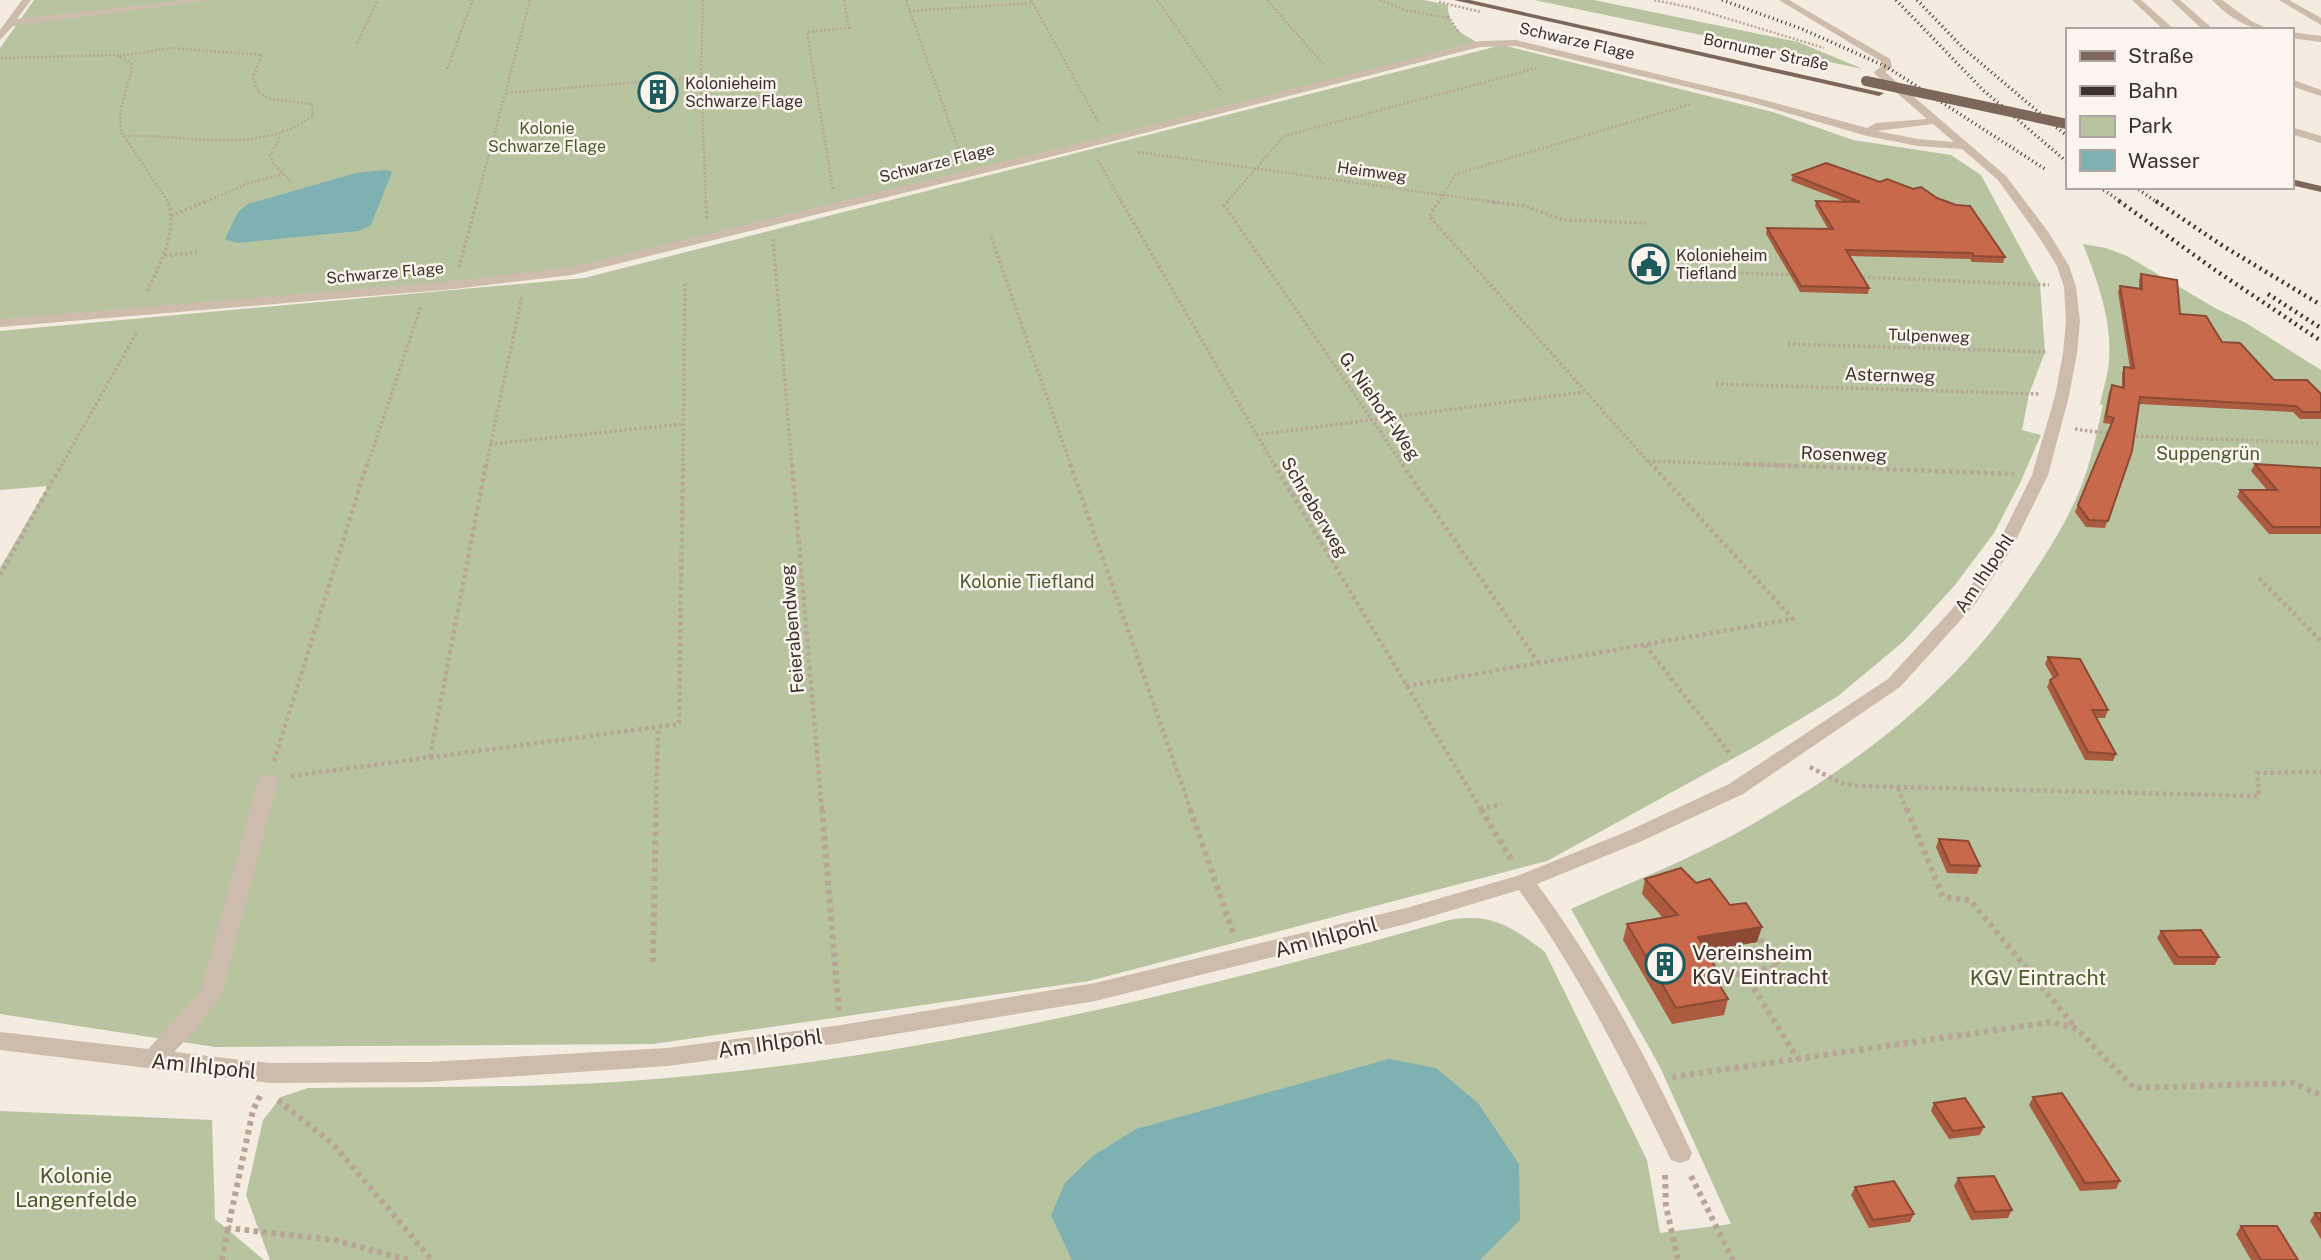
<svg xmlns="http://www.w3.org/2000/svg" width="2321" height="1260" viewBox="0 0 2321 1260" font-family="'Public Sans',sans-serif">
<style>
.green{fill:#b8c4a0}
.water{fill:#7fb0b2}
.lines{fill:none;stroke-linecap:round;stroke-linejoin:round}
.path-far3{stroke:#b9a596;stroke-width:2.5;stroke-dasharray:2 2;stroke-linecap:butt}
.path-far2{stroke:#b9a596;stroke-width:3.5;stroke-dasharray:2.5 2.5;stroke-linecap:butt}
.path-far1{stroke:#b9a596;stroke-width:4.5;stroke-dasharray:3.5 3.5;stroke-linecap:butt}
.path{stroke:#b9a596;stroke-width:6;stroke-dasharray:4.5 4.5;stroke-linecap:butt}
.minor{fill:#cdbbac;fill-rule:evenodd}
.major{fill:#7d675c;fill-rule:evenodd}
.rail-far1{stroke:#3b302b;stroke-width:3.5;stroke-dasharray:1 3.5;stroke-linecap:butt}
.rail{stroke:#3b302b;stroke-width:4.5;stroke-dasharray:2 4.5;stroke-linecap:butt}
.path-bridge{stroke:#b9a596;stroke-width:2.5;stroke-dasharray:2 2;stroke-linecap:butt}
.major-bridge{stroke:#7d675c;stroke-width:10}
.wall{fill:#ac5a40}
.shaded-wall{fill:#8c4a34}
.building{fill:#c8694b;stroke:#8c4a34;stroke-width:2}
.labels{text-anchor:middle;dominant-baseline:central;stroke-width:5;stroke-linejoin:round;paint-order:stroke}
.far-street-label{font-size:16px;fill:#3b302b;stroke:#fbf5ee}
.far-poi-label{font-size:16px;fill:#3b302b;stroke:#fbf5ee;text-anchor:start}
.far-park-label{font-size:16px;fill:#4a5a2e;stroke:#fbf5ee}
.street-label{font-size:18px;fill:#3b302b;stroke:#fbf5ee}
.park-label{font-size:18px;fill:#4a5a2e;stroke:#fbf5ee}
.near-street-label{font-size:21px;fill:#3b302b;stroke:#fbf5ee}
.near-poi-label{font-size:21px;fill:#3b302b;stroke:#fbf5ee;text-anchor:start}
.near-park-label{font-size:21px;fill:#4a5a2e;stroke:#fbf5ee}
</style>
<rect width="100%" height="100%" fill="#f4ebe1"/>
<path class="green" d="M 34,0 L 1424,0 L 1448,5 C 1448,29 1462,33 1480,44 L 572,271 L 0,321 L 0,48 Z
M 1534,0 L 1594,0 L 1798,42 L 1863,69 Z
M 1502,45 L 1773,112 L 1853,140 L 1951,155 L 1981,175 L 2040,284 L 2045,352 L 2029,394 L 2022,430 L 2041,435 L 2020,483 L 1994,533 L 1955,585 L 1904,641 L 1838,696 L 1754,747 L 1547,861 L 1089,981 L 653,1044 L 215,1047 L 0,1014 L 0,568 L 48,486 L 0,490 L 0,331 L 584,278 Z
M 2083,244 L 2106,248 L 2127,256 L 2215,308 L 2246,323 L 2321,370 L 2321,1260 L 270,1260 L 246,1195 L 263,1120 L 281,1097 L 308,1088 C 411,1087 514,1088 616,1082 C 895,1064 1181,996 1449,920 C 1492,913 1511,926 1545,952 L 1647,1160 L 1660,1233 L 1731,1224 L 1659,1065 L 1571,909 C 1634,881 1699,856 1758,821 C 1867,757 1956,689 2026,584 C 2047,553 2067,522 2081,487 C 2091,461 2097,433 2103,405 L 2100,404 C 2103,390 2108,375 2109,361 C 2112,320 2098,282 2083,244 Z
M 0,1111 L 212,1120 L 215,1219 L 264,1260 L 0,1260 Z"/>
<path class="water" d="M 385,170 L 392,172 L 371,225 L 359,231 L 237,243 L 225,239 L 238,212 L 248,204 L 356,173 Z
M 1389,1059 L 1436,1068 L 1478,1103 L 1519,1164 L 1520,1220 L 1480,1260 L 1072,1260 L 1051,1215 L 1065,1183 L 1094,1155 L 1136,1129 Z"/>
<g class="lines">
<path class="path-far3" d="M 703,0 L 701,77 L 706,203
M 906,0 L 961,156
M 1031,0 L 1099,123
M 1157,0 L 1222,92
M 1267,0 L 1323,64
M 1380,0 L 1405,10 L 1448,18
M 1654,0 L 1693,8 L 1824,48
M 909,11 L 1032,3
M 1448,16 L 1458,31
M 357,43 L 378,0
M 119,56 L 172,48 L 262,55 L 253,78 L 258,92 L 271,99 L 312,104 L 313,116 C 258,156 187,134 123,136
M 1,58 L 116,55 L 131,63 L 132,69 L 120,112 L 121,132 L 169,203
M 447,69 L 473,0
M 507,93 L 701,77
M 280,137 L 270,155 L 273,163 L 292,183
M 1138,152 L 1500,203
M 1098,160 L 1122,203
M 833,189 L 807,32 L 849,28 L 844,0
M 203,203 L 249,183 L 283,174
M 476,203 L 530,0
M 1226,203 L 1284,136 L 1537,68
M 1438,203 L 1456,174 L 1691,104"/>
<path class="path-far2" d="M 706,201 L 707,220
M 1121,201 L 1275,466
M 1228,201 L 1224,205 L 1404,466
M 1439,201 L 1429,216 L 1652,466
M 1487,201 L 1524,206 L 1564,220 L 1646,223
M 171,216 L 207,201
M 991,237 L 1071,466
M 773,239 L 792,466
M 165,256 L 200,252
M 459,267 L 477,201
M 1686,271 L 1793,275
M 1858,277 L 2049,285
M 147,291 C 161,262 177,234 168,201
M 1788,344 L 2048,352
M 1716,384 L 2040,394
M 2075,429 L 2111,434
M 1256,435 L 1584,392
M 2131,436 L 2321,443
M 490,444 L 683,424
M 1648,461 L 1796,466
M 61,466 L 137,332
M 367,466 L 421,306
M 486,466 L 522,296
M 683,466 L 685,284"/>
<path class="path-far1" d="M 792,464 L 822,811
M 1070,464 L 1191,811
M 1274,464 L 1482,811
M 1402,464 L 1539,663
M 1746,464 L 2014,474
M 0,575 L 62,464
M 2259,578 L 2321,641
M 1645,645 L 1731,755
M 1406,686 L 1793,619 L 1651,464
M 430,757 L 486,464
M 274,761 L 367,464
M 1810,767 L 1841,783 L 1858,786 L 2259,796 L 2257,773 L 2321,772
M 291,776 L 679,724 L 683,464
M 1898,788 L 1907,811
M 1480,809 L 1501,804
M 656,811 L 658,727"/>
<path class="path" d="M 822,809 L 839,1012
M 1190,809 L 1234,935
M 1481,809 L 1512,861
M 1907,809 L 1943,897 L 1970,900 L 2076,1028
M 653,962 L 656,809
M 1744,973 L 1798,1059
M 1709,979 L 1778,967 L 1756,933
M 1672,1077 L 2052,1022 L 2077,1029 L 2134,1088 L 2293,1083 L 2321,1095
M 260,1096 L 253,1110 L 228,1228 L 334,1240 L 409,1260
M 278,1100 L 333,1144 L 432,1260
M 1665,1175 L 1666,1206 L 1678,1260
M 1691,1176 L 1733,1260
M 222,1260 L 228,1228"/>
<path class="minor" d="M 22,0 L 31,0 L 17,19 L 185,0 L 212,0 L 13,26 L 0,40 L 0,30 Z
M 1779,0 L 1789,0 L 1890,59 L 1892,67 L 1885,72 L 2006,176 L 2049,233 L 2069,266 L 2076,287 L 2080,321 L 2077,353 L 2069,396 L 2048,475 L 2012,548 L 1976,603 L 1900,687 L 1743,794 L 1642,841 L 1537,884 C 1599,968 1648,1059 1692,1153 L 1689,1160 L 1680,1163 L 1671,1160 C 1625,1066 1580,975 1519,890 L 1406,924 L 1095,1001 L 841,1043 L 667,1066 L 428,1082 L 270,1083 L 0,1050 L 0,1032 L 148,1049 L 201,991 L 258,780 L 261,775 L 275,775 L 278,780 L 222,994 L 196,1029 L 174,1052 L 270,1063 L 428,1062 L 667,1048 L 841,1025 L 1095,983 L 1406,908 L 1517,876 L 1628,831 L 1729,784 L 1888,679 L 1964,596 L 1996,548 L 2032,475 L 2055,396 L 2063,353 L 2066,321 L 2064,287 L 2057,266 L 2039,237 L 1998,180 L 1962,149 L 1918,146 L 1867,136 L 1750,102 L 1516,46 L 1480,47 L 1094,146 L 572,275 L 454,289 L 0,327 L 0,319 L 454,281 L 572,267 L 1088,141 L 1480,41 L 1516,40 L 1757,98 L 1867,128 L 1876,123 L 1927,119 L 1875,74 L 1874,72 L 1882,66 L 1882,62 ZM 1933,124 L 1954,142 L 1918,139 L 1877,131 Z
M 2132,0 L 2141,0 L 2175,30 L 2164,30 Z
M 2171,0 L 2180,0 L 2214,30 L 2203,30 Z
M 2212,0 L 2222,0 L 2251,21 L 2271,30 C 2247,30 2228,16 2212,0 Z
M 2279,0 L 2289,0 L 2321,18 L 2321,25 Z
M 2291,32 L 2321,36 L 2321,42 L 2291,38 Z
M 2291,79 L 2321,90 L 2321,96 L 2291,86 Z
M 2291,127 L 2321,136 L 2321,143 L 2291,134 Z"/>
<path class="major" d="M 1454,0 L 1470,0 L 1884,93 L 1879,96 Z
M 2291,179 L 2321,186 L 2321,192 L 2291,185 Z"/>
<path class="rail-far1" d="M 1722,0 L 1802,29 L 1887,67 L 2045,169
M 1896,0 L 1983,90 L 2067,162
M 1917,0 L 1964,49 L 2067,136
M 2100,187 L 2122,203
M 2135,187 L 2158,203"/>
<path class="rail" d="M 2119,201 L 2215,270 L 2321,341
M 2156,201 L 2223,246 L 2321,305
M 2268,294 L 2321,328"/>
<path class="path-bridge" d="M 1439,2 L 1481,12"/>
<path class="major-bridge" d="M 1866,81 L 2067,124"/>
</g>
<path class="wall" d="M 1793,175 L 2005,257 L 2003,263 L 1972,262 L 1970,259 L 1850,256 L 1869,288 L 1868,294 L 1800,292 L 1766,234 L 1767,228 L 1828,229 L 1815,206 L 1816,201 L 1843,201 L 1791,181 Z
M 2141,274 L 2180,314 L 2222,342 L 2274,380 L 2321,394 L 2321,419 L 2300,419 L 2293,412 L 2139,404 L 2132,451 L 2105,528 L 2086,527 L 2075,512 L 2111,424 L 2103,423 L 2109,392 L 2112,385 L 2122,387 L 2122,373 L 2124,367 L 2130,368 L 2118,292 L 2120,286 L 2139,289 L 2139,280 Z
M 2255,464 L 2321,468 L 2321,534 L 2269,534 L 2237,497 L 2240,490 L 2267,490 L 2251,471 Z
M 2048,657 L 2108,710 L 2105,718 L 2097,718 L 2116,754 L 2113,761 L 2085,760 L 2047,687 L 2050,680 L 2053,678 L 2045,664 Z
M 1939,839 L 1980,866 L 1977,874 L 1947,873 L 1936,847 Z
M 1645,879 L 1757,942 L 1706,951 L 1717,970 L 1715,978 L 1728,999 L 1724,1015 L 1672,1024 L 1623,940 L 1627,924 L 1663,918 L 1642,894 Z
M 2161,931 L 2219,957 L 2215,965 L 2174,965 L 2157,938 Z
M 2033,1097 L 2120,1181 L 2116,1189 L 2080,1191 L 2029,1105 Z
M 1934,1103 L 1984,1127 L 1980,1135 L 1949,1139 L 1931,1111 Z
M 1958,1178 L 2012,1210 L 2008,1218 L 1971,1220 L 1954,1186 Z
M 1855,1187 L 1914,1214 L 1910,1222 L 1869,1228 L 1851,1195 Z
M 2315,1213 L 2321,1213 L 2321,1239 L 2310,1221 Z
M 2241,1226 L 2298,1260 L 2251,1260 L 2236,1234 Z"/>
<path class="shaded-wall" d="M 1762,927 L 1757,942 L 1694,953 L 1698,937 Z"/>
<path class="building" d="M 1826,163 L 1880,182 L 1887,179 L 1913,189 L 1921,187 L 1937,198 L 1956,205 L 1970,206 L 2005,257 L 1974,256 L 1972,253 L 1846,250 L 1869,288 L 1801,286 L 1767,228 L 1833,229 L 1816,201 L 1860,202 L 1793,175 Z
M 2141,274 L 2177,280 L 2180,314 L 2206,316 L 2222,342 L 2240,343 L 2274,380 L 2307,380 L 2321,394 L 2321,412 L 2303,412 L 2296,406 L 2140,397 L 2132,451 L 2108,521 L 2089,520 L 2078,505 L 2114,418 L 2106,416 L 2112,385 L 2124,388 L 2124,367 L 2134,368 L 2120,286 L 2142,289 Z
M 2255,464 L 2321,468 L 2321,527 L 2273,527 L 2240,490 L 2277,490 Z
M 2048,657 L 2080,659 L 2108,710 L 2092,710 L 2116,754 L 2088,752 L 2050,680 L 2058,675 Z
M 1939,839 L 1968,841 L 1980,866 L 1950,865 Z
M 1681,868 L 1696,883 L 1710,879 L 1730,905 L 1746,903 L 1762,927 L 1698,937 L 1717,970 L 1711,971 L 1728,999 L 1676,1008 L 1627,924 L 1678,915 L 1645,879 Z
M 2201,930 L 2219,957 L 2178,957 L 2161,931 Z
M 2062,1093 L 2120,1181 L 2085,1183 L 2033,1097 Z
M 1965,1098 L 1984,1127 L 1953,1131 L 1934,1103 Z
M 1994,1176 L 2012,1210 L 1975,1212 L 1958,1178 Z
M 1894,1181 L 1914,1214 L 1873,1220 L 1855,1187 Z
M 2315,1213 L 2321,1213 L 2321,1222 Z
M 2241,1226 L 2277,1226 L 2298,1260 L 2261,1260 Z"/>
<defs>
<g id="building-ring" transform="scale(2.0125)"><circle r="9.5" fill="#fbf5ee" stroke="#1f5a5e" stroke-width="1.5"/><path d="M-4-6H4V6H1V3H-1V6H-4ZM-2.5-4.3h1.7v1.8h-1.7ZM.8-4.3h1.7v1.8H.8ZM-2.5-1h1.7V.8h-1.7ZM.8-1h1.7V.8H.8Z" fill="#1f5a5e"/></g>
<g id="civic-ring" transform="scale(2.0125)"><circle r="9.5" fill="#fbf5ee" stroke="#1f5a5e" stroke-width="1.5"/><path d="M-.6-6.5H3V-4.5H.6V-3L4-1V1h2V6H-6V1h2V-1L-.6-3ZM-1.2 2.5V6h2.4V2.5Z" fill="#1f5a5e"/></g>
</defs>
<g fill-rule="evenodd">
<use href="#building-ring" x="658" y="92"/>
<use href="#civic-ring" x="1649" y="264"/>
<use href="#building-ring" x="1665" y="964"/>
</g>
<g class="labels">
<g class="far-street-label">
<text transform="translate(1577 41) rotate(13)">Schwarze Flage</text>
<text transform="translate(1766 52) rotate(12)">Bornumer Straße</text>
<text transform="translate(937 163) rotate(-14)">Schwarze Flage</text>
<text transform="translate(1372 172) rotate(8)">Heimweg</text>
<text transform="translate(385 273) rotate(-5)">Schwarze Flage</text>
<text transform="translate(1929 336) rotate(2)">Tulpenweg</text>
</g>
<g class="far-poi-label">
<text x="685" y="83">Kolonieheim<tspan x="685" dy="18">Schwarze Flage</tspan></text>
<text x="1676" y="255">Kolonieheim<tspan x="1676" dy="18">Tiefland</tspan></text>
</g>
<g class="far-park-label">
<text x="547" y="128">Kolonie<tspan x="547" dy="18">Schwarze Flage</tspan></text>
</g>
<g class="street-label">
<text transform="translate(1890 375) rotate(2)">Asternweg</text>
<text transform="translate(1380 406) rotate(55)">G. Niehoff-Weg</text>
<text transform="translate(1844 454) rotate(2)">Rosenweg</text>
<text transform="translate(1315 507) rotate(59)">Schreberweg</text>
<text transform="translate(1984 573) rotate(-56)">Am Ihlpohl</text>
<text transform="translate(792 629) rotate(-95)">Feierabendweg</text>
</g>
<g class="park-label">
<text x="2208" y="453">Suppengrün</text>
<text x="1027" y="581">Kolonie Tiefland</text>
</g>
<g class="near-street-label">
<text transform="translate(1326 937) rotate(-15)">Am Ihlpohl</text>
<text transform="translate(770 1043) rotate(-8)">Am Ihlpohl</text>
<text transform="translate(204 1066) rotate(6)">Am Ihlpohl</text>
</g>
<g class="near-poi-label">
<text x="1692" y="952">Vereinsheim<tspan x="1692" dy="24">KGV Eintracht</tspan></text>
</g>
<g class="near-park-label">
<text x="2038" y="977">KGV Eintracht</text>
<text x="76" y="1175">Kolonie<tspan x="76" dy="24">Langenfelde</tspan></text>
</g>
</g>
<rect x="2066" y="28" width="228" height="161" fill="#fbf5ee" stroke="#aea6a0" stroke-width="2"/>
<rect x="2080" y="51" width="35" height="10" fill="#7d675c" stroke="#aea6a0" stroke-width="2"/>
<text x="2128" y="63" font-size="21" fill="#3b302b">Straße</text>
<rect x="2080" y="86" width="35" height="10" fill="#3b302b" stroke="#aea6a0" stroke-width="2"/>
<text x="2128" y="98" font-size="21" fill="#3b302b">Bahn</text>
<rect x="2080" y="116" width="35" height="21" fill="#b8c4a0" stroke="#aea6a0" stroke-width="2"/>
<text x="2128" y="133" font-size="21" fill="#3b302b">Park</text>
<rect x="2080" y="150" width="35" height="21" fill="#7fb0b2" stroke="#aea6a0" stroke-width="2"/>
<text x="2128" y="168" font-size="21" fill="#3b302b">Wasser</text>
</svg>
